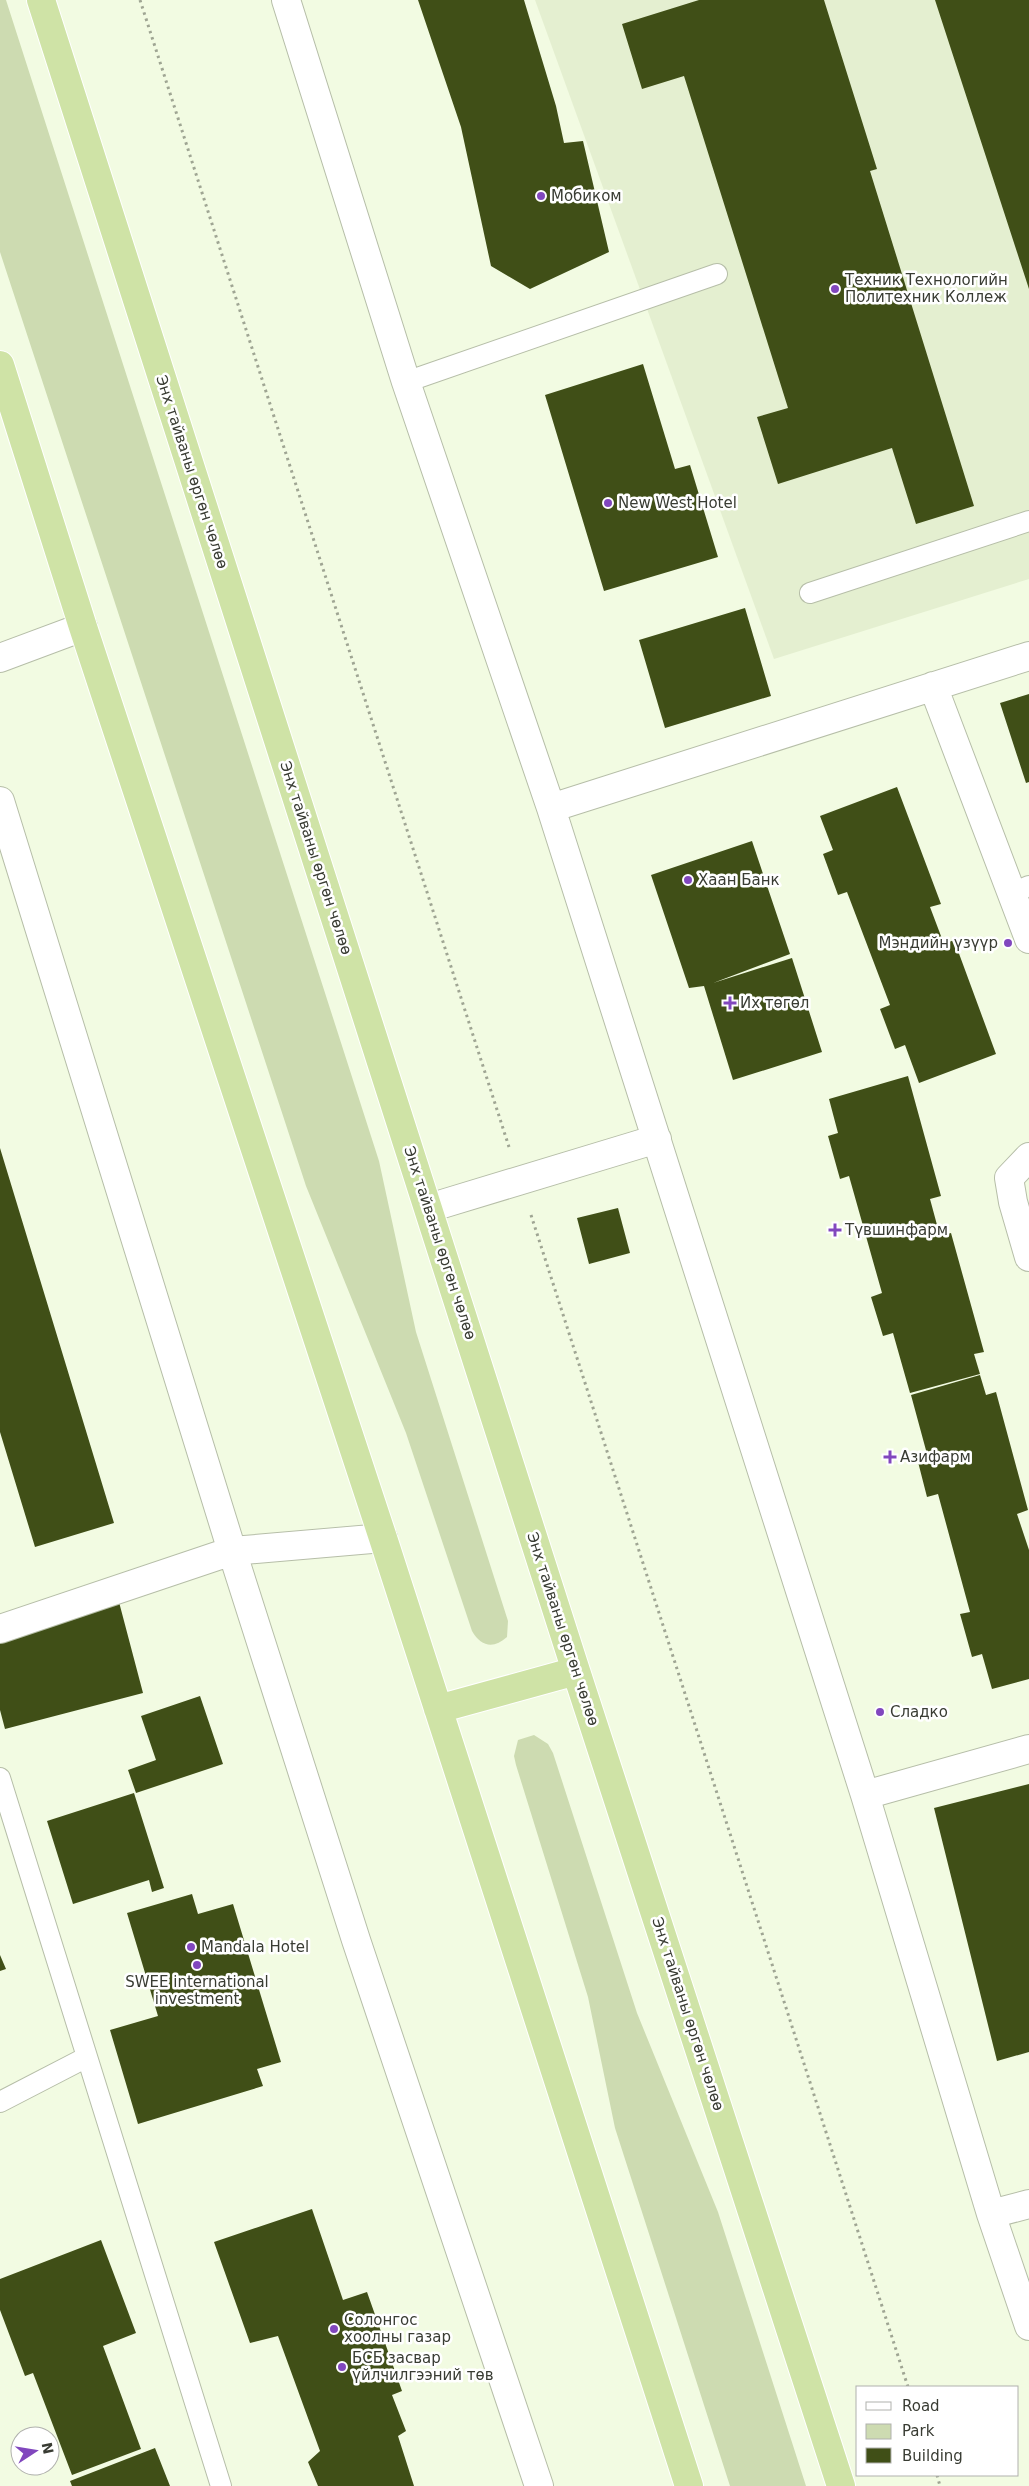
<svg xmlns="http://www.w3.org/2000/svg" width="1029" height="2486" viewBox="0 0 1029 2486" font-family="'DejaVu Sans',sans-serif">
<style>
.built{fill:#e4efd0}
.green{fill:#cddbb1}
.building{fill:#404f17}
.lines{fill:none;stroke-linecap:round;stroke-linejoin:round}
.service-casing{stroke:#b6bea8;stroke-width:22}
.minor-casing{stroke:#b6bea8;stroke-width:30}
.trunk-casing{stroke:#fff;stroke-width:30}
.path{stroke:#9fa593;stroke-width:3;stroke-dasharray:2.5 4;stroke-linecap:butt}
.service{stroke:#fff;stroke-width:20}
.minor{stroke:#fff;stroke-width:28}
.trunk{stroke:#cfe3a6;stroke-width:28}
.poi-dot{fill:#8147be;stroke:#fff;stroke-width:2}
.labels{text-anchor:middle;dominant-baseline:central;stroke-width:5;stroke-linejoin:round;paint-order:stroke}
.poi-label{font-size:15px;fill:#393c33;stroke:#fff;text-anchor:start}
.street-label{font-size:15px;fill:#393c33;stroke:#fff}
</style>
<rect width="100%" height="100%" fill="#f2fbe2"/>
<path class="built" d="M 535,0 L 1029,0 L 1029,579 L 774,659 Z"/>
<path class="green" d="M 0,0 L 6,0 L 379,1161 L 416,1332 L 508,1621 L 507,1637 C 494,1649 481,1647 472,1631 L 406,1433 L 306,1186 L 0,252 Z
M 534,1735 L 548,1744 L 553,1753 L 637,2013 L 718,2212 L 806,2486 L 730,2486 L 615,2128 L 588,1997 L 516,1765 L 514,1756 L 518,1740 Z"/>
<path class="building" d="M 418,0 L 524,0 L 556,106 L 564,143 L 583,141 L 609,252 L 530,289 L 491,266 L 461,127 Z
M 699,0 L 824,0 L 877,169 L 870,171 L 974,506 L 916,524 L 892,448 L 778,484 L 757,417 L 788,408 L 684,76 L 642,89 L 622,24 Z
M 935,0 L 1029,0 L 1029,289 Z
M 643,364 L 675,469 L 690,465 L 718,557 L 604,591 L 545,395 Z
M 745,608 L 771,696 L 665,728 L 639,640 Z
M 1029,694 L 1029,782 L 1026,783 L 1000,703 Z
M 897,787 L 941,904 L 930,907 L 944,944 L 954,940 L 996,1054 L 919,1083 L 905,1045 L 895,1049 L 880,1009 L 890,1005 L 847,892 L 838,895 L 823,854 L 833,850 L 820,816 Z
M 752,841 L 790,954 L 713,983 L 792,958 L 822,1052 L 733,1080 L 704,986 L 689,988 L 651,875 Z
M 908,1076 L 941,1196 L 930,1199 L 940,1236 L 951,1233 L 984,1352 L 974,1354 L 980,1374 L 910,1393 L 893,1333 L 883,1336 L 871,1297 L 882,1293 L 849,1176 L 840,1179 L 828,1136 L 838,1133 L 829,1099 Z
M 0,1148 L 114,1523 L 35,1547 L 0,1432 Z
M 618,1208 L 630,1253 L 589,1264 L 577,1218 Z
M 980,1375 L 986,1395 L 996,1392 L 1028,1510 L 1017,1514 L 1029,1550 L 1029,1679 L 992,1689 L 982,1654 L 972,1657 L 960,1614 L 970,1612 L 938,1494 L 927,1497 L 917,1458 L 927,1454 L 911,1395 Z
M 119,1602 L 143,1693 L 5,1729 L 0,1710 L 0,1633 Z
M 200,1696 L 223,1764 L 136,1793 L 128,1770 L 156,1760 L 141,1716 Z
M 1029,1784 L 1029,2052 L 997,2061 L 934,1808 Z
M 134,1793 L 164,1888 L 152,1892 L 149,1880 L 73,1904 L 47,1821 Z
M 192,1894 L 198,1914 L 233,1904 L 281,2062 L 257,2069 L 263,2086 L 138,2124 L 110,2030 L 158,2016 L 127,1913 Z
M 0,1955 L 6,1969 L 0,1971 Z
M 312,2209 L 343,2300 L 367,2292 L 402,2391 L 392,2395 L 406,2431 L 398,2436 L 414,2486 L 318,2486 L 308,2462 L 320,2451 L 278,2336 L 250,2343 L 214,2242 Z
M 101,2240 L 136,2333 L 103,2346 L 141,2449 L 72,2475 L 33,2373 L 25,2376 L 0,2310 L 0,2279 Z
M 155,2448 L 170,2486 L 72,2486 L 70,2481 Z"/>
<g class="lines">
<g class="service-casing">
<path id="service" d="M 406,382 L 717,274
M 810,593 L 1029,521
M 1012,893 L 1029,886
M 0,1778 L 221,2486
M 0,2102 L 87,2057"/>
</g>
<g class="minor-casing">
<path id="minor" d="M 286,0 L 406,382 L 551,808 L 865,1795 L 991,2214 L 1029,2326
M 0,658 L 83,627
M 933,686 L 1029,939
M 0,801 L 232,1551 L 356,1940 L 539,2486
M 551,808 L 1029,656
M 1029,1157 L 1009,1178 L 1013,1202 L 1029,1257
M 429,1208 L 657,1139
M 0,1629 L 232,1551 L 383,1538
M 865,1795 L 1029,1749
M 991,2214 L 1029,2204"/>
</g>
<g class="trunk-casing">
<path id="trunk" d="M 41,0 L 576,1671 L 841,2486
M 0,365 L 83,627 L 383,1538 L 689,2486
M 438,1709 L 576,1671"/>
</g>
<path class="path" d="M 140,0 L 509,1147
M 531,1215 L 908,2387
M 937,2475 L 940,2486"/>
<use href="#service" class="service"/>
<use href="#minor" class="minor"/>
<use href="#trunk" class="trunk"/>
</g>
<g class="poi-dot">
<circle cx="541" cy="196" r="5"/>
<circle cx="835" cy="289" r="5"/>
<circle cx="608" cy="503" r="5"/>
<circle cx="688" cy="880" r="5"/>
<circle cx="1008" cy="943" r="5"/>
<path d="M727.5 995.5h5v5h5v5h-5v5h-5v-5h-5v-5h5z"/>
<path d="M832.5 1222.5h5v5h5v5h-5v5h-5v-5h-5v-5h5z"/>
<path d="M887.5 1449.5h5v5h5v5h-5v5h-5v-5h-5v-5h5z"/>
<circle cx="880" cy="1712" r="5"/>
<circle cx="191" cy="1947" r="5"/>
<circle cx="197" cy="1965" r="5"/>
<circle cx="334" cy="2329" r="5"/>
<circle cx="342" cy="2367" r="5"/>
</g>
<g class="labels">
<g class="poi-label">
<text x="551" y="196">Мобиком</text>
<text x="845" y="280">Техник Технологийн<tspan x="845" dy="17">Политехник Коллеж</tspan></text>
<text x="618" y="503">New West Hotel</text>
<text x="698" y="880">Хаан Банк</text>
<text x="998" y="943" text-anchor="end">Мэндийн үзүүр</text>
<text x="740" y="1003">Их төгөл</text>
<text x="845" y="1230">Түвшинфарм</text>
<text x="900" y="1457">Азифарм</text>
<text x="890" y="1712">Сладко</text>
<text x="201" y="1947">Mandala Hotel</text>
<text x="197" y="1982" text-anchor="middle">SWEE international<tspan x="197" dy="17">investment</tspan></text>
<text x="344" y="2320">Солонгос<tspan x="344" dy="17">хоолны газар</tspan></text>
<text x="352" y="2358">БСБ засвар<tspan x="352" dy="17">үйлчилгээний төв</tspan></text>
</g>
<g class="street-label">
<text transform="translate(192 472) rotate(72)">Энх тайваны өргөн чөлөө</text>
<text transform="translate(316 858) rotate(72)">Энх тайваны өргөн чөлөө</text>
<text transform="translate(440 1243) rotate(72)">Энх тайваны өргөн чөлөө</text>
<text transform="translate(563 1629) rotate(72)">Энх тайваны өргөн чөлөө</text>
<text transform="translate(688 2014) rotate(72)">Энх тайваны өргөн чөлөө</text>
</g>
</g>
<rect x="856" y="2386" width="162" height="90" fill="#ffffff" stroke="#b0b1ad"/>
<rect x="866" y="2402" width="25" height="8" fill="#ffffff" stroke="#b0b1ad"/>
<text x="902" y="2411" font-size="15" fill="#393c33">Road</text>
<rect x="866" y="2424" width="25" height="15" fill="#cddbb1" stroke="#b0b1ad"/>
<text x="902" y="2436" font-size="15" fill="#393c33">Park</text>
<rect x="866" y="2448" width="25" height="15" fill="#404f17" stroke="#b0b1ad"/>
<text x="902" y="2461" font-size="15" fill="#393c33">Building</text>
<g transform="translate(35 2451) rotate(78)"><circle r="24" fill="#ffffff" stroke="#b0b1ad"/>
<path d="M0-4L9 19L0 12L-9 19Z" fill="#8147be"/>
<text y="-8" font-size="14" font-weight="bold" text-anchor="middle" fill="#393c33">N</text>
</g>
</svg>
